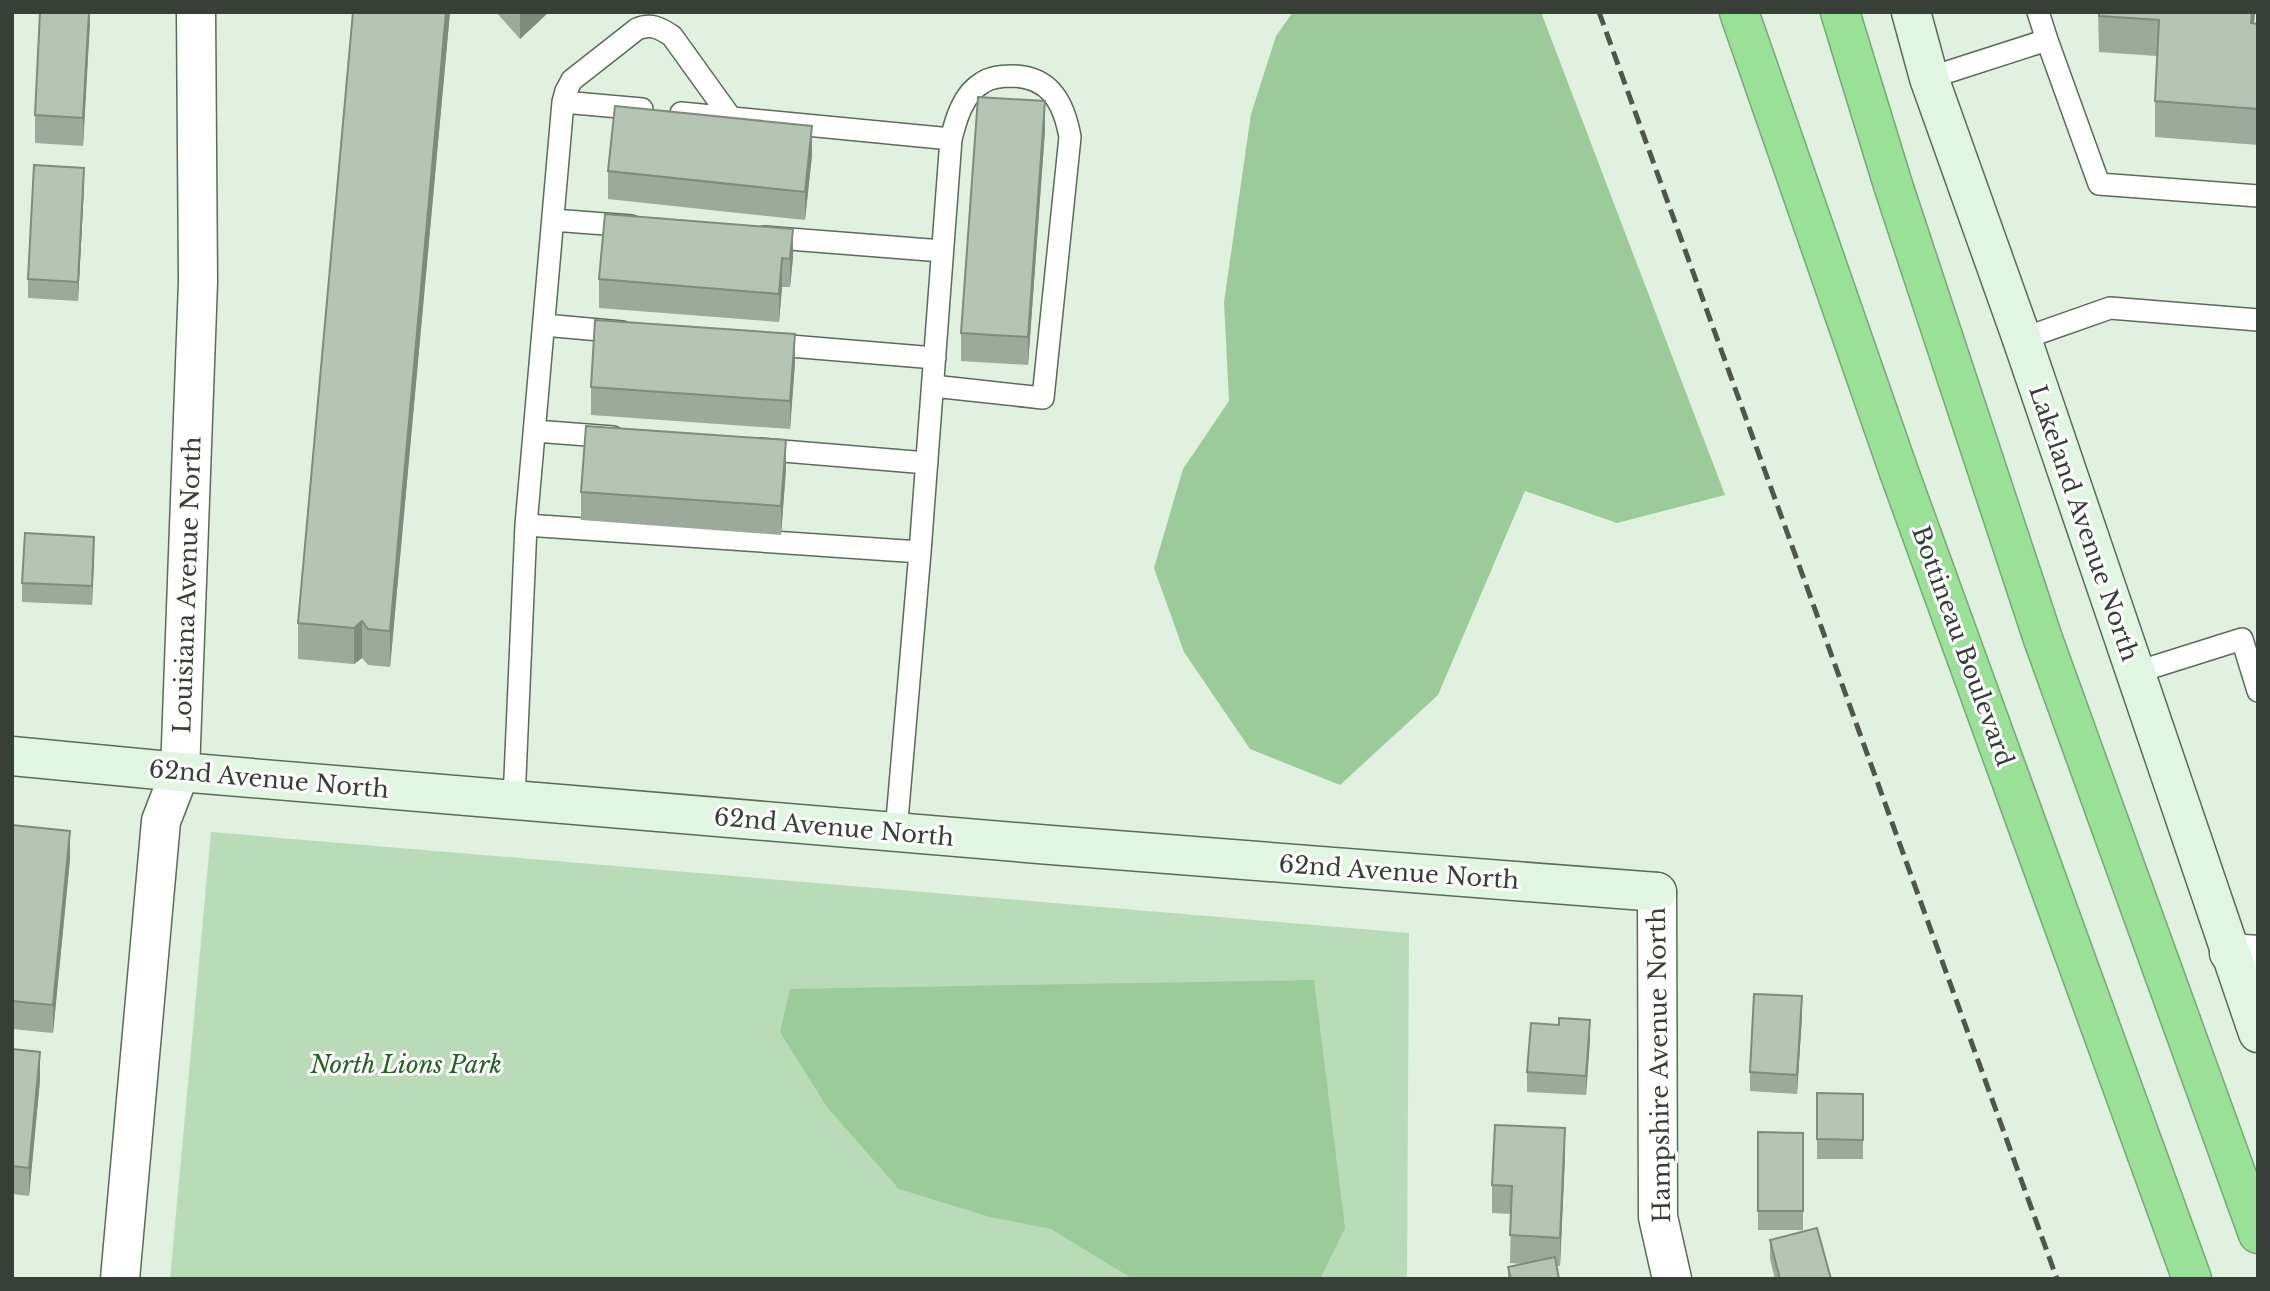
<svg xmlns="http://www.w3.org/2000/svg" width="2270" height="1291" viewBox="0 0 2270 1291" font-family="'Libre Baskerville',serif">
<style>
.green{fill:#badbb8}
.water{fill:#9acb98}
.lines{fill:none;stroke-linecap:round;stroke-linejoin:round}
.lane-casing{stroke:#5b6a5a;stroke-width:24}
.street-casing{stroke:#5b6a5a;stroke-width:41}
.secondary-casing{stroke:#5b6a5a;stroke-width:41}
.highway-casing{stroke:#76a875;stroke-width:41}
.lane{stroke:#fff;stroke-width:21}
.street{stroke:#fff;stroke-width:38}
.secondary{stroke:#e0f6e0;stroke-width:38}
.highway{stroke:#98e196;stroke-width:38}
.rail{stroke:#4e564e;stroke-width:5;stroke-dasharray:14 7;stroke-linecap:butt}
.wall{fill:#9baa9a}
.shaded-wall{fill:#7e8b7d}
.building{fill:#b4c6b3;stroke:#7e8b7d;stroke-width:2}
.labels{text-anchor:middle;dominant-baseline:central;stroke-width:6;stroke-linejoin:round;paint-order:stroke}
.street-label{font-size:24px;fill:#383f38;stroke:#fff}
.park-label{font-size:24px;font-style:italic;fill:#216323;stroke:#fff}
</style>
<rect width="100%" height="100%" fill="#e0f2df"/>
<path class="green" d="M 211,832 L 1409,933 L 1407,1279 L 170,1279 Z"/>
<path class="water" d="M 1293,12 L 1541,12 L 1725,495 L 1617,523 L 1525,491 L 1438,695 L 1340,785 L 1250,749 L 1184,652 L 1154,568 L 1183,469 L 1229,401 L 1224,302 L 1251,114 L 1276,36 Z
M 1314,980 L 1345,1228 L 1320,1279 L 1133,1279 L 1051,1229 L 990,1217 L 899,1189 L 827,1107 L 780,1032 L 790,989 Z"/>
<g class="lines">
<g class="lane-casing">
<path id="lane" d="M 2047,40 L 2099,184 L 2258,196
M 1929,78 L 2047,40 L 2038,12
M 563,102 L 566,91 L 572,80 L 637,29 C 651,23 660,28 672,36 L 731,118
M 681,113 L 951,139 L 920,552 L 896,832
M 553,220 L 631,226
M 764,237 L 942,251
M 544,325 L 622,332
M 2022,339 L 2110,308 L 2258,320
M 766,344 L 935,358
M 933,386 L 1043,398 L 1070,137 C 1064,104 1051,77 1013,76 C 1004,76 990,77 982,83 C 963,94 956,119 951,139
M 535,431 L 613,437
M 760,449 L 927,463
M 526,525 L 920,552
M 2134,673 L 2242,639 L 2258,691
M 514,800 L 526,525 L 563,102 L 642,109"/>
</g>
<g class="street-casing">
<path id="street" d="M 1657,892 L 1658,1217 L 1672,1279
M 2229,953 L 2258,955
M 120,1279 L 161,821 L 180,772 L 198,282 L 196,12"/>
</g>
<g class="secondary-casing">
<path id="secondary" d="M 1911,12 L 1929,78 L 2022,339 L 2258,1033
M 12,756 L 180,772 L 1051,845 L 1657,892"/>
</g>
<g class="highway-casing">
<path id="highway" d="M 1739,12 L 1899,472 L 2192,1279
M 1840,12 L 1893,185 L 2043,639 L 2258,1234"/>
</g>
<use href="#lane" class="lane"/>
<use href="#street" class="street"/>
<use href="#secondary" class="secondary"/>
<use href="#highway" class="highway"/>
<path class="rail" d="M 1599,12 L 2057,1279"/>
</g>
<path class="wall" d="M 90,12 L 83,146 L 35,143 L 35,115 Z
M 353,12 L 450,12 L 390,667 L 368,665 L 362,658 L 354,664 L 298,659 L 298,623 Z
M 496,12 L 549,12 L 520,39 Z
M 2098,12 L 2255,12 L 2254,23 L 2258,24 L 2258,145 L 2155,137 L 2155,101 L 2157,56 L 2099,52 Z
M 1045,130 L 1028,365 L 961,361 L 961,333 Z
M 812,155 L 805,220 L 608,199 L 608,171 Z
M 84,187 L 78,301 L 28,298 L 28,279 Z
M 793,257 L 790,287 L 782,287 L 779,322 L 599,308 L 599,279 Z
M 795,362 L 790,429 L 591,415 L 591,387 Z
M 786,469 L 781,535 L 581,520 L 581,492 Z
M 94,556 L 92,605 L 22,602 L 22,583 Z
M 12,825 L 70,859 L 53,1033 L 12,1029 Z
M 1802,1016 L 1797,1094 L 1750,1091 L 1750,1072 Z
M 1590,1039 L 1586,1095 L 1527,1092 L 1527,1072 Z
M 12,1049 L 40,1080 L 29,1196 L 12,1194 Z
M 1817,1093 L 1863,1094 L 1863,1159 L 1817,1159 Z
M 1758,1132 L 1803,1133 L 1803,1230 L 1758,1230 Z
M 1565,1156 L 1560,1266 L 1557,1266 L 1559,1279 L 1508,1279 L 1508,1267 L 1523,1264 L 1510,1263 L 1511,1214 L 1492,1213 L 1492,1185 Z
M 1770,1240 L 1831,1279 L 1775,1279 L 1770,1259 Z"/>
<path class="shaded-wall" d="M 89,12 L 90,24 L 83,146 L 83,118 Z
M 446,12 L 450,12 L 390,667 L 390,631 Z
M 520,12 L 549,12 L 520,39 Z
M 2252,12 L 2255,12 L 2251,59 L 2251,23 Z
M 1045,101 L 1045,130 L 1028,365 L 1028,337 Z
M 812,126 L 812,155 L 805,220 L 805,192 Z
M 84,168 L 84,187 L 78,301 L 78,282 Z
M 793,229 L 793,257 L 790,287 L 790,259 Z
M 782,258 L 782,287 L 779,322 L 779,294 Z
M 795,334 L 795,362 L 790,429 L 790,401 Z
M 786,440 L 786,469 L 781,535 L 781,506 Z
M 94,537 L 94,556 L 92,605 L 92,586 Z
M 362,621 L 362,658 L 354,664 L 354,628 Z
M 70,831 L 70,859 L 53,1033 L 53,1005 Z
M 1802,996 L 1802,1016 L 1797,1094 L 1797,1075 Z
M 1590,1020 L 1590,1039 L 1586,1095 L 1586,1076 Z
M 40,1052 L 40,1080 L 29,1196 L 29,1168 Z
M 1565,1128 L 1565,1156 L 1560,1266 L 1560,1238 Z"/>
<path class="building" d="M 40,12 L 89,12 L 83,118 L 35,115 Z
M 353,12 L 446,12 L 390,631 L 368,629 L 362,621 L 354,628 L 298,623 Z
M 2099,12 L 2252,12 L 2251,23 L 2258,24 L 2258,109 L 2155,101 L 2159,20 L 2099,16 Z
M 978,97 L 1045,101 L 1028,337 L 961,333 Z
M 615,106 L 812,126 L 805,192 L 608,171 Z
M 34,165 L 84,168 L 78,282 L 28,279 Z
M 605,214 L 793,229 L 790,259 L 782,258 L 779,294 L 599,279 Z
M 595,320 L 795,334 L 790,401 L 591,387 Z
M 586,426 L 786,440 L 781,506 L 581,492 Z
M 25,533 L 94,537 L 92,586 L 22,583 Z
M 12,825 L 70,831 L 53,1005 L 12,1001 Z
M 1754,994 L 1802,996 L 1797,1075 L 1750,1072 Z
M 1559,1018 L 1590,1020 L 1586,1076 L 1527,1072 L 1531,1023 L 1559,1025 Z
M 12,1049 L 40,1052 L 29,1168 L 12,1166 Z
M 1817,1093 L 1863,1094 L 1863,1140 L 1817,1139 Z
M 1495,1125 L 1565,1128 L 1560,1238 L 1510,1235 L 1512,1186 L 1492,1185 Z
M 1758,1132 L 1803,1133 L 1803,1211 L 1758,1211 Z
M 1817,1228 L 1831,1279 L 1780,1279 L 1770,1240 Z
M 1555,1257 L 1559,1279 L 1511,1279 L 1508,1267 Z"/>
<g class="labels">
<g class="street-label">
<text transform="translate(2084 523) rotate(71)">Lakeland Avenue North</text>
<text transform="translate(187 585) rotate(-88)">Louisiana Avenue North</text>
<text transform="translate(1963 646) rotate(70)">Bottineau Boulevard</text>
<text transform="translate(269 779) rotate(5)">62nd Avenue North</text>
<text transform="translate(834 827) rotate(5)">62nd Avenue North</text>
<text transform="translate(1399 872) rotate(4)">62nd Avenue North</text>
<text transform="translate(1659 1065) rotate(-91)">Hampshire Avenue North</text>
</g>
<g class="park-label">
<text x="406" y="1064">North Lions Park</text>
</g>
</g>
<rect width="2270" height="1291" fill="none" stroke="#383f38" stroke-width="28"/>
</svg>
